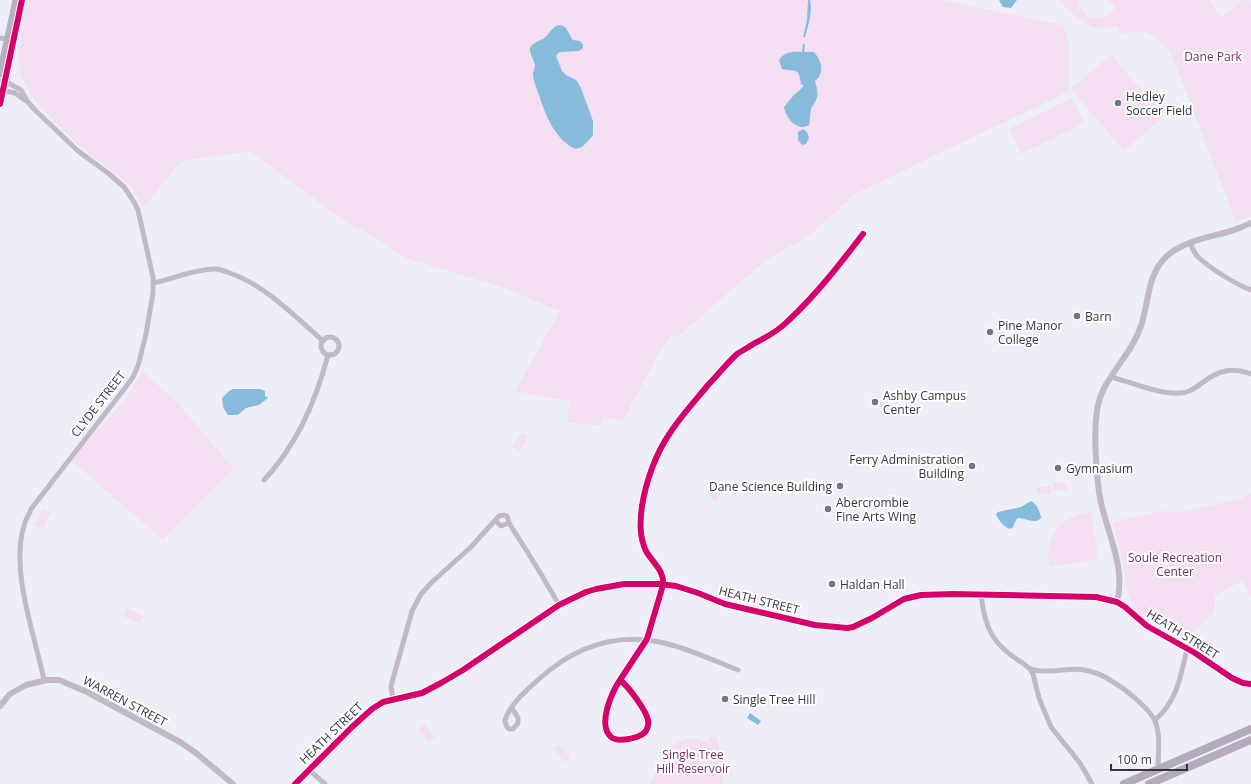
<svg xmlns="http://www.w3.org/2000/svg" width="1251" height="784" viewBox="0 0 1251 784" font-family="'Open Sans',sans-serif">
<style>
.green{fill:#f4def1}
.water{fill:#86bbdc}
.lines{fill:none;stroke-linecap:round;stroke-linejoin:round}
.minor{stroke:#c2b9c8;stroke-width:5}
.tertiary{stroke:#c2b9c8;stroke-width:6}
.secondary{stroke:#b8afc0;stroke-width:7}
.trunk{stroke:#b4aabc;stroke-width:8}
.cycleway-casing{stroke:#fff;stroke-width:8}
.cycleway{stroke:#d6006c;stroke-width:6}
.poi-dot{fill:#75757f;stroke:#fff;stroke-width:1.5}
.labels{text-anchor:middle;dominant-baseline:central;stroke-width:4;stroke-linejoin:round;paint-order:stroke}
.park-label{font-size:12px;fill:#772b65;stroke:#fff}
.poi-label{font-size:12px;fill:#34343d;stroke:#fff;text-anchor:start}
.street-label{font-size:12px;fill:#34343d;stroke:#fff}
</style>
<rect width="100%" height="100%" fill="#eeeef9"/>
<path class="green" d="M 27,0 L 942,0 L 1063,25 L 1069,45 L 1069,91 L 855,194 L 811,234 L 764,262 L 677,337 L 672,335 L 659,353 L 622,422 L 603,416 L 601,426 L 567,422 L 570,400 L 555,399 L 515,391 L 560,311 L 501,287 L 406,258 L 361,229 L 347,223 L 250,151 L 181,161 L 143,208 L 132,187 L 77,144 L 40,107 L 30,94 L 21,75 L 18,54 Z
M 1060,0 L 1078,0 L 1080,7 L 1087,16 C 1097,20 1108,17 1115,8 L 1114,5 L 1107,0 L 1208,0 L 1222,18 L 1242,0 L 1250,0 L 1251,2 L 1251,216 L 1236,222 L 1171,53 C 1162,43 1151,31 1136,31 C 1131,31 1126,33 1120,34 L 1119,28 L 1117,26 C 1111,26 1106,29 1101,29 C 1088,28 1067,11 1060,0 Z
M 1111,55 L 1164,116 L 1124,151 L 1071,89 Z
M 1072,98 L 1084,123 L 1021,154 L 1009,129 Z
M 142,371 L 177,402 L 234,469 L 163,540 L 71,460 L 126,399 Z
M 521,432 L 528,436 L 519,452 L 512,447 Z
M 719,481 L 726,485 L 716,501 L 710,496 Z
M 1053,483 L 1067,483 L 1067,490 L 1053,490 Z
M 1050,486 L 1052,493 L 1038,495 L 1036,488 Z
M 1251,493 L 1251,597 L 1242,581 L 1215,595 L 1215,607 L 1212,615 L 1204,621 L 1194,632 L 1182,640 L 1137,611 C 1125,597 1126,579 1123,561 C 1120,548 1116,535 1112,522 L 1162,511 L 1177,513 L 1239,499 Z
M 43,509 L 51,513 L 43,529 L 35,525 Z
M 1091,512 L 1098,556 L 1096,560 L 1049,567 C 1045,535 1060,516 1091,512 Z
M 127,608 L 143,616 L 140,623 L 123,616 Z
M 424,723 L 435,737 L 429,742 L 418,728 Z
M 715,735 L 721,751 L 719,752 C 725,761 723,773 722,784 L 649,784 C 663,760 676,724 710,744 L 708,738 Z
M 559,744 L 571,757 L 565,763 L 553,749 Z"/>
<path class="water" d="M 808,0 L 810,0 C 813,12 808,26 805,37 L 803,37 L 807,20 Z
M 999,0 L 1017,0 L 1011,8 L 1003,7 Z
M 558,25 C 567,24 568,34 573,40 L 580,41 L 583,45 L 583,48 L 579,51 L 561,52 L 558,53 L 556,56 L 562,71 L 566,75 L 576,80 L 581,88 L 593,121 L 593,135 L 589,140 L 582,147 L 575,149 C 554,138 546,116 539,95 C 537,88 533,81 533,74 C 533,71 535,68 535,65 C 534,59 529,54 530,48 C 532,43 539,41 543,39 C 549,35 551,28 558,25 Z
M 803,44 L 805,44 L 804,52 L 814,52 C 822,61 825,73 815,81 C 817,88 819,94 816,100 C 815,104 812,105 811,109 C 810,114 810,120 809,125 C 797,132 786,118 784,107 L 793,96 L 804,86 L 801,84 C 799,67 796,72 782,69 L 779,60 C 784,52 793,51 802,52 Z
M 803,129 L 807,132 L 809,138 L 806,144 L 802,145 L 798,140 L 798,132 Z
M 233,389 L 260,389 L 265,391 L 265,396 L 268,398 L 259,405 L 246,408 L 238,415 L 228,415 L 223,407 L 222,398 L 229,391 Z
M 1031,501 C 1038,505 1040,512 1041,518 C 1034,525 1026,518 1018,518 L 1016,520 L 1013,527 L 1010,529 C 1004,527 998,520 996,514 L 998,512 L 1021,507 Z
M 750,713 L 761,721 L 758,725 L 747,718 Z"/>
<g class="lines">
<path class="minor" d="M 0,38 L 11,40
M 0,81 L 8,83 L 21,90 L 27,101 L 35,110 L 78,151 L 108,173 L 124,187 L 134,202 L 138,210 L 153,277 L 153,293 L 146,334 L 138,366 L 133,377 L 125,388 L 31,509 C 29,515 25,520 24,526 C 10,570 35,636 44,680
M 1,90 L 15,93 L 26,101
M 1190,243 C 1192,247 1194,253 1198,257 C 1211,269 1235,284 1251,290
M 153,283 C 173,279 194,269 215,269 C 220,269 225,271 230,273 C 266,286 295,316 323,341
M321 346a9 9 0 1 1 18 0a9 9 0 1 1-18 0Z
M 1111,377 C 1131,382 1160,395 1180,393 C 1189,393 1195,388 1202,383 C 1219,370 1231,367 1251,374
M 264,480 C 297,445 316,401 328,355
M 496,521 L 501,526 L 509,523
M 981,595 C 985,628 992,644 1021,662 C 1025,664 1027,668 1031,669 C 1035,671 1041,671 1046,671 C 1059,672 1072,667 1085,670 C 1094,672 1105,676 1113,682 C 1124,688 1150,709 1155,721 C 1161,735 1158,754 1158,769
M 1030,669 L 1033,674 L 1039,698 L 1051,727 L 1080,763 L 1092,784
M 620,680 C 612,692 597,725 611,737 C 618,743 644,738 647,729 C 648,726 649,723 648,720 C 646,710 628,686 620,680 L 647,639 L 663,585 C 665,571 652,562 646,551 C 639,536 640,521 642,506 C 646,481 656,453 670,433 C 681,416 695,401 708,385 C 718,375 727,363 737,354 C 743,350 749,347 755,343 C 767,337 779,330 788,321 C 816,295 840,264 863,234
M 393,699 L 391,686 L 412,611 L 421,594 L 432,582 L 471,547 L 499,516 L 504,515 L 507,516 L 509,523 L 538,569 L 559,605
M 512,708 L 518,718 L 518,723 L 513,729 L 509,729 L 507,727 L 505,721 C 508,706 528,689 539,679 C 578,644 624,630 675,646 C 696,652 717,662 738,670
M 1155,720 C 1177,702 1181,675 1187,649
M 309,770 L 325,784"/>
<path class="tertiary" d="M 1117,602 C 1127,566 1104,527 1099,492 C 1096,469 1093,428 1098,405 C 1100,397 1103,389 1107,383 C 1119,363 1134,347 1141,326 C 1149,302 1147,274 1167,256 C 1184,241 1210,237 1231,231 C 1238,229 1244,226 1251,223
M 0,706 L 10,694 L 26,685 L 47,680 L 59,680 L 87,692 L 180,742 L 196,753 L 233,784
M 295,784 L 352,727 L 372,709 L 383,702 L 422,693 L 441,683 L 463,670 L 559,605 L 586,592 L 596,589 L 624,584 L 660,584 L 676,586 L 698,593 L 725,604 L 815,625 L 847,628 L 853,627 L 872,618 L 904,599 L 921,595 L 953,594 L 1096,597 L 1117,602 L 1125,607 L 1147,626 L 1195,653 L 1232,678 L 1243,683 L 1251,684"/>
<path class="secondary" d="M 0,74 L 16,0
M 0,104 L 22,0"/>
<path class="trunk" d="M 1124,784 L 1251,729
M 1149,784 L 1251,740"/>
<g class="cycleway-casing">
<path id="cycleway" d="M 0,104 L 22,0
M 620,680 C 612,692 597,725 611,737 C 618,743 644,738 647,729 C 648,726 649,723 648,720 C 646,710 628,686 620,680 L 647,639 L 663,585 C 665,571 652,562 646,551 C 639,536 640,521 642,506 C 646,481 656,453 670,433 C 681,416 695,401 708,385 C 718,375 727,363 737,354 C 743,350 749,347 755,343 C 767,337 779,330 788,321 C 816,295 840,264 863,234
M 295,784 L 352,727 L 372,709 L 383,702 L 422,693 L 441,683 L 463,670 L 559,605 L 586,592 L 596,589 L 624,584 L 660,584 L 676,586 L 698,593 L 725,604 L 815,625 L 847,628 L 853,627 L 872,618 L 904,599 L 921,595 L 953,594 L 1096,597 L 1117,602 L 1125,607 L 1147,626 L 1195,653 L 1232,678 L 1243,683 L 1251,684"/>
</g>
<use href="#cycleway" class="cycleway"/>
</g>
<g class="poi-dot">
<circle cx="1118" cy="103" r="4"/>
<circle cx="1077" cy="316" r="4"/>
<circle cx="990" cy="332" r="4"/>
<circle cx="875" cy="402" r="4"/>
<circle cx="972" cy="466" r="4"/>
<circle cx="1058" cy="468" r="4"/>
<circle cx="840" cy="486" r="4"/>
<circle cx="828" cy="509" r="4"/>
<circle cx="832" cy="584" r="4"/>
<circle cx="725" cy="699" r="4"/>
</g>
<g class="labels">
<g class="park-label">
<text x="1213" y="56">Dane Park</text>
<text x="1175" y="557">Soule Recreation<tspan x="1175" dy="14">Center</tspan></text>
<text x="693" y="754">Single Tree<tspan x="693" dy="14">Hill Reservoir</tspan></text>
</g>
<g class="poi-label">
<text x="1126" y="96">Hedley<tspan x="1126" dy="14">Soccer Field</tspan></text>
<text x="1085" y="316">Barn</text>
<text x="998" y="325">Pine Manor<tspan x="998" dy="14">College</tspan></text>
<text x="883" y="395">Ashby Campus<tspan x="883" dy="14">Center</tspan></text>
<text x="964" y="459" text-anchor="end">Ferry Administration<tspan x="964" dy="14">Building</tspan></text>
<text x="1066" y="468">Gymnasium</text>
<text x="832" y="486" text-anchor="end">Dane Science Building</text>
<text x="836" y="502">Abercrombie<tspan x="836" dy="14">Fine Arts Wing</tspan></text>
<text x="840" y="584">Haldan Hall</text>
<text x="733" y="699">Single Tree Hill</text>
</g>
<g class="street-label">
<text transform="translate(98 404) rotate(-52)">CLYDE STREET</text>
<text transform="translate(759 600) rotate(14)">HEATH STREET</text>
<text transform="translate(1183 634) rotate(32)">HEATH STREET</text>
<text transform="translate(125 701) rotate(28)">WARREN STREET</text>
<text transform="translate(331 733) rotate(-44)">HEATH STREET</text>
</g>
</g>
<path d="M1111 764v6h76v-6" fill="none" stroke="#34343d" stroke-width="2"/>
<text x="1117" y="764" font-size="12" fill="#34343d" stroke="#ffffff" stroke-width="3" paint-order="stroke">100 m</text>
</svg>
